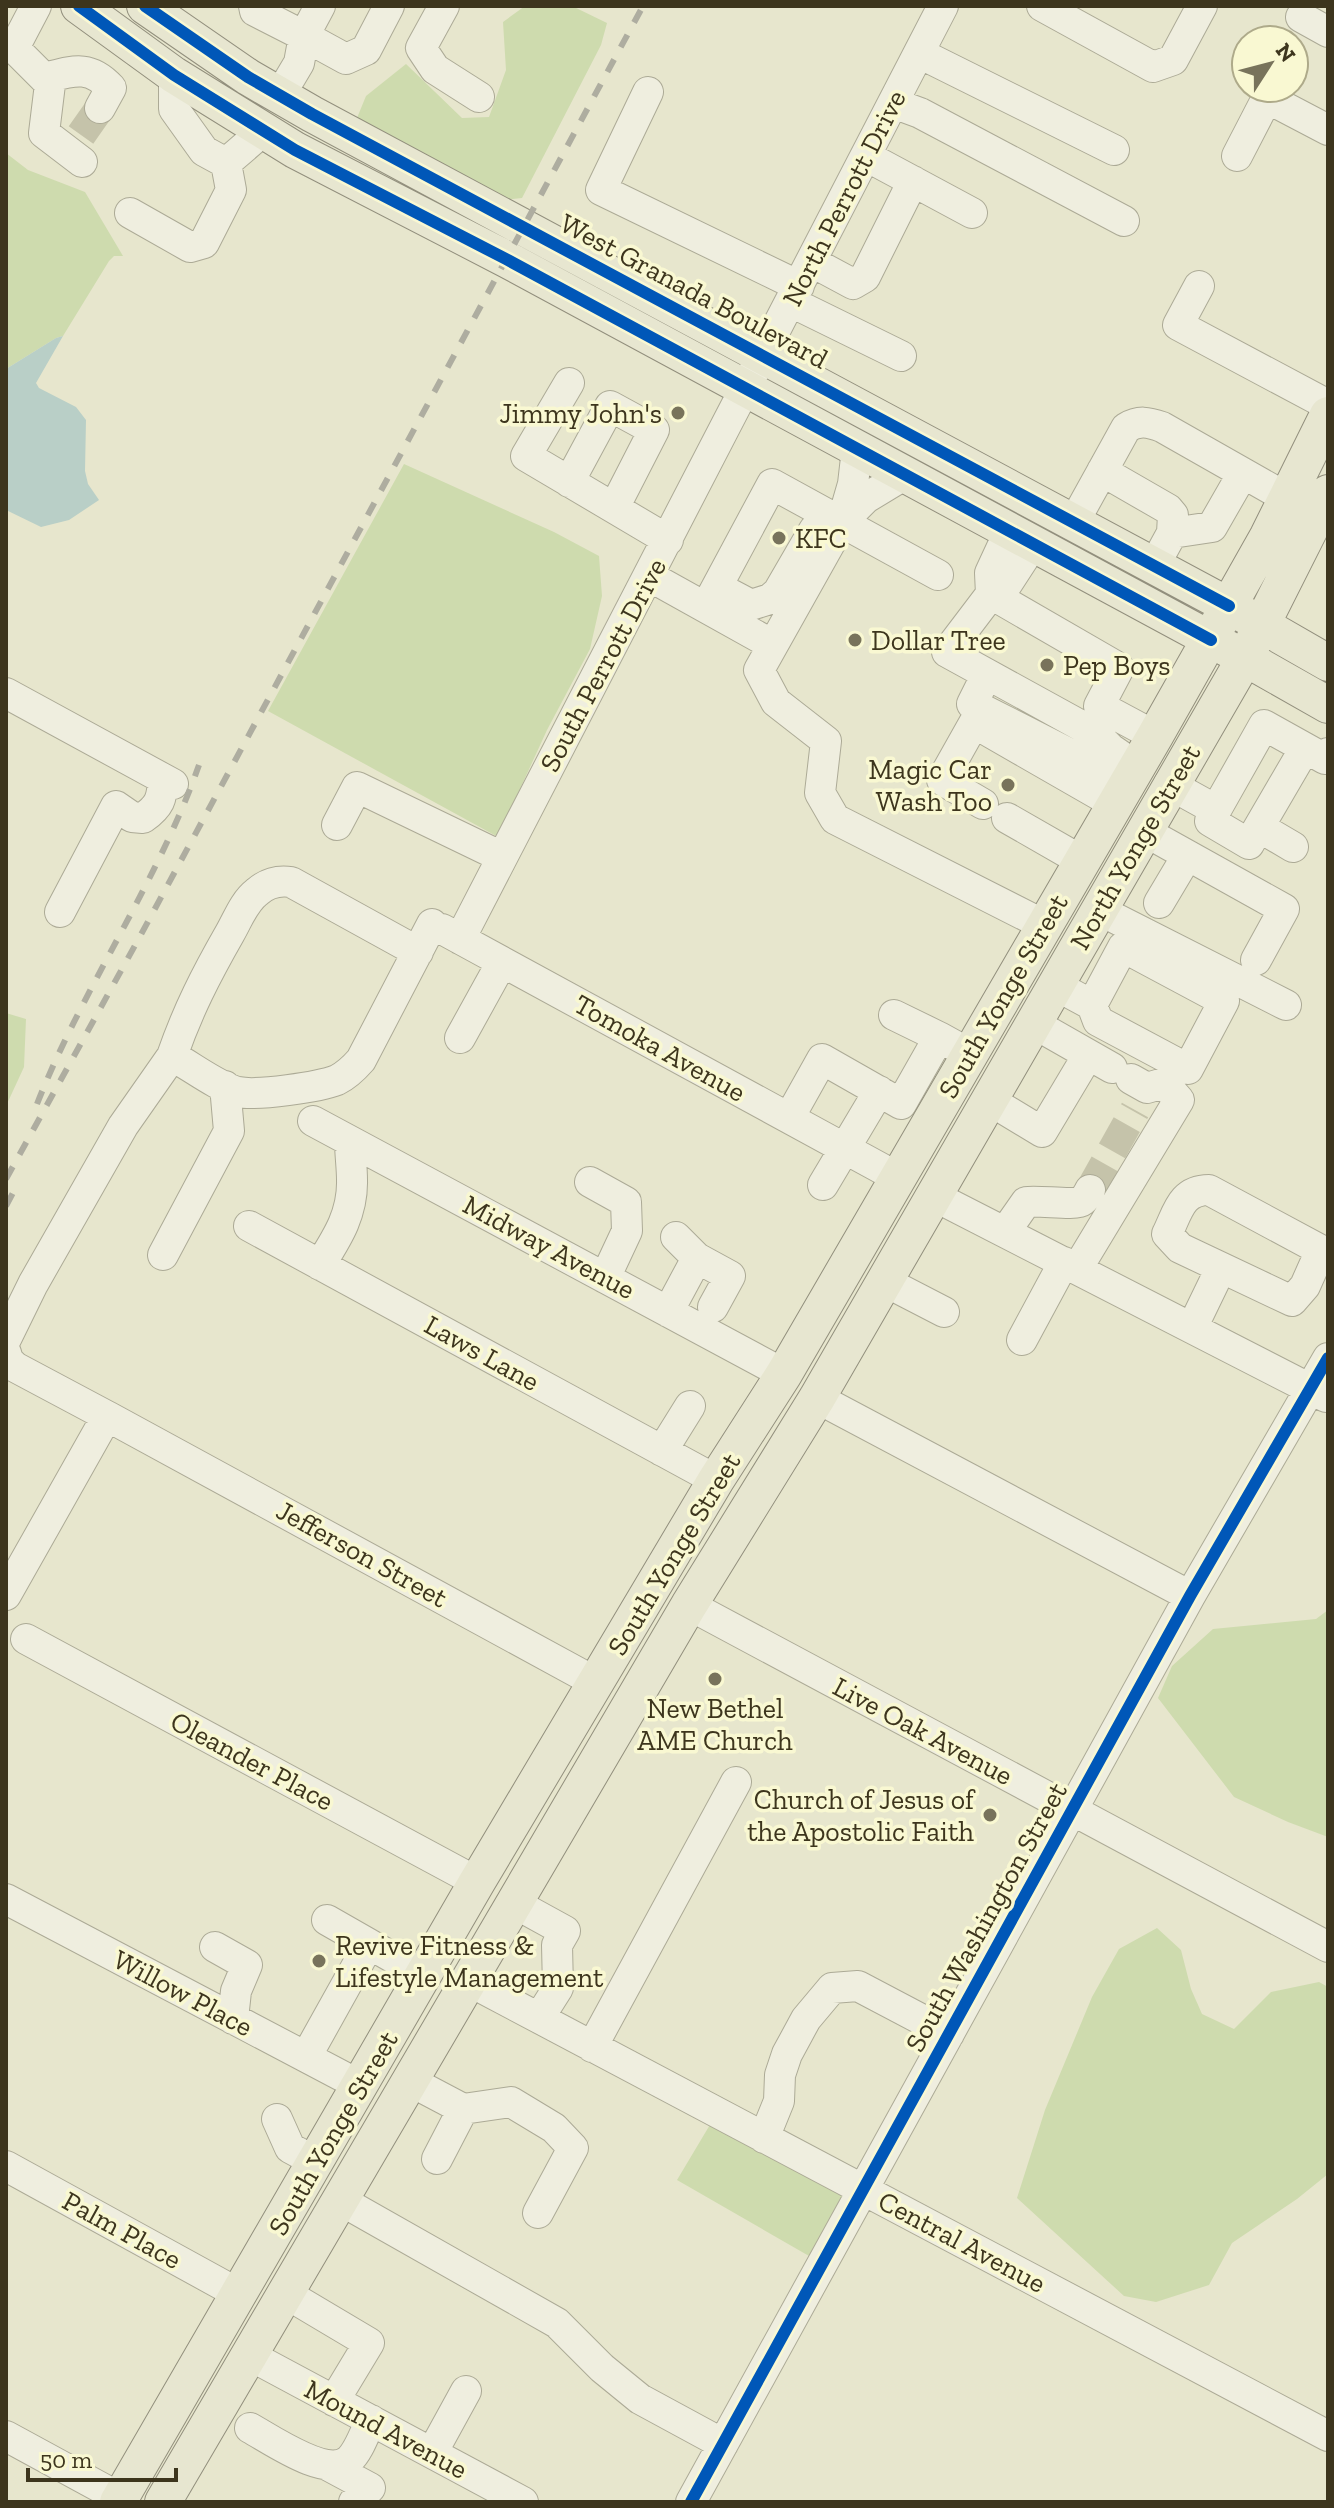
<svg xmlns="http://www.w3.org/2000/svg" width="1334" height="2508" viewBox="0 0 1334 2508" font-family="'Zilla Slab',serif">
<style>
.green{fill:#cedbae}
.water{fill:#b9cfc7}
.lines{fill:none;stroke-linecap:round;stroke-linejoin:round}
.minor-tunnel{stroke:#c5c3aa;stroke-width:30;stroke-dasharray:30 15;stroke-linecap:butt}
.minor-casing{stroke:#acaa96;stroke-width:32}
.major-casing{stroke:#928f7d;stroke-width:38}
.minor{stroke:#efeedf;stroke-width:30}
.major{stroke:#e7e6d0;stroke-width:36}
.rail{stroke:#aeada0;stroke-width:6;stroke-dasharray:14 14;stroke-linecap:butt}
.cycleway-casing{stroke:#f9f8d2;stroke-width:17}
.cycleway{stroke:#0057b8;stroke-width:12}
.poi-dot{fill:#78735b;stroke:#f9f8d2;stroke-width:3}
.labels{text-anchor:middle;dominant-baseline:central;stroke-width:7;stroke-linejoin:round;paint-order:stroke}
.street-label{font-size:28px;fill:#3d351d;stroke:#f9f8d2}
.poi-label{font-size:28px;fill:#3d351d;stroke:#f9f8d2;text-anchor:start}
</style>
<rect width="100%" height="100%" fill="#e7e6cd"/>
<path class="green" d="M 525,6 L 572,6 L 607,23 L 601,45 L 522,198 L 502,200 L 357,118 L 366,96 L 406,64 L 462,118 L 489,117 L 506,70 L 503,22 Z
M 6,153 L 28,170 L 85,192 L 123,256 L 114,256 L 109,261 L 63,336 L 56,338 L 6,369 Z
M 404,464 L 554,532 L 599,556 L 602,596 L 590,649 L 547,730 L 498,837 L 268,711 Z
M 6,1013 L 26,1019 L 24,1067 L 6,1106 Z
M 1328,1610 L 1328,1837 L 1288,1822 L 1234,1797 L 1158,1698 L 1172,1666 L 1213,1629 L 1316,1619 Z
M 1157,1928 L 1181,1950 L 1191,1989 L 1202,2014 L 1234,2029 L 1271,1992 L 1319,1982 L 1328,1987 L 1328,2174 L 1297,2199 L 1232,2243 L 1209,2285 L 1156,2302 L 1124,2296 L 1017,2198 L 1045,2110 L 1092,1997 L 1119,1949 Z
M 717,2113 L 864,2190 L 823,2264 L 677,2180 Z"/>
<path class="water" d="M 63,336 L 36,383 L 39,388 L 76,407 L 86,420 L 85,471 L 88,484 L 99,500 L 69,520 L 41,527 L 6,510 L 6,369 L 56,338 Z"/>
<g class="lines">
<path class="minor-tunnel" d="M 81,135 L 100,108
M 1090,1190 L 1135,1110"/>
<g class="minor-casing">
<path id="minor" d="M 36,6 L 14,48 L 50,84 L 44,133 L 82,162
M 254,6 L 255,11 L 304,36 L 299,63 L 280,95
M 320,6 L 304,36 L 346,59 L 366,50 L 389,6
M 444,6 L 421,48 L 435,69 L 479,97
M 1042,6 L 1153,67 L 1173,60 L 1202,6
M 1301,17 L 1328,32
M 919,53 L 1114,150
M 174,75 L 174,109 L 204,151 L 226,163 L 263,131
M 44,78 C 73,71 89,64 111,88 L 100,108
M 648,92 L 601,190 L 799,286
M 893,103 L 920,113 L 1124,221
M 866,156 L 972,213
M 1237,156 L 1267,98 L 1328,130
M 130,213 L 190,247 L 204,243 L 231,190 L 226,163
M 812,262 L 853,284 L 865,277 L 913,181
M 1199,286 L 1178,325 L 1328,405
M 791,302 L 901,356
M 569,383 L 526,456 L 668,540
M 857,449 L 853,484 L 842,522 L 759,670 L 776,702 L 826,741 L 820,793 L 835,819 L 1044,925
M 1102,471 L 1168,509 L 1173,515 L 1172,533 L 1154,566
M 569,482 L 610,406 L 654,430 L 614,508
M 842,522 L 866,498 L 904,475
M 1074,522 L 1126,428 C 1139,420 1148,422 1162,427 L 1287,498
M 1009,532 L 990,573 L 991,594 L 947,652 L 1096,734 L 1111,749 L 1137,767
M 1172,533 L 1212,527 L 1243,473
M 1033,544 L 1007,584 L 991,594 L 1119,668 L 1099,706 L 1155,736
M 649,576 L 773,645
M 717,587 L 751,605 L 770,599 L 778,592 L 814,530
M 706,607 L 772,484 L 938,575
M 987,674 L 972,704 L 1127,783
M 6,693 L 173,784
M 1169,784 L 1216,810 L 1264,725 L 1325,759 L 1328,753
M 983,804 L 942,780 L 974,723 L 1115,804
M 1216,810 L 1210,821 L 1249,844 L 1305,748
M 1007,818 L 1082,861
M 337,825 L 357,787 L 502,857
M 1259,827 L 1293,847
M 1144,831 L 1284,909 L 1256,960
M 1159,903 L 1187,856
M 1099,910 L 1286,1005
M 60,912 L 116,806 L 132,817 L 143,818 C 160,806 162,799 163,779
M 442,929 L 897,1177
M 460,939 L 943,6
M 1055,985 L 1092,1005 L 1123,947 L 1224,1001 L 1188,1069 L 1098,1021 L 1092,1005
M 894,1015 L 939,1037
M 1033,1023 L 1112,1068
M 460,1038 L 502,962
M 172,1056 C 188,1010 206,975 230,933 C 238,919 244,902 257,892 C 267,883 278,880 291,882 L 418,952
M 989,1100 L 1042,1132 L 1088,1055
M 789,1118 L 822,1059 L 901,1104 L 939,1037 L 968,1053
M 313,1121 L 784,1374
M 590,1182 L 626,1202 L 627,1231 L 605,1278
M 823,1185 L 879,1091
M 934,1196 L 1326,1397
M 249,1226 L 716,1480
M 1005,1232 L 1026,1202 C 1039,1200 1076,1206 1082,1201 C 1086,1198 1088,1194 1090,1190
M 676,1237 L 697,1258 L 730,1276 L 713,1307
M 1321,1250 L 1305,1286 L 1292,1301 L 1180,1248 L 1167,1234 C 1178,1212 1181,1190 1209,1190 L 1328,1254
M 163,1255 L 229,1131 L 225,1086
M 320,1265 C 337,1238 353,1214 352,1180 C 352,1167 350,1154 350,1141
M 1077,1269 L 1179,1100 L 1164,1083 L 1147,1088 L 1131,1079
M 884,1281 L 944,1312
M 668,1312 L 697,1258
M 1192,1328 L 1221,1268
M 6,1339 L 33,1284 L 123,1126 L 172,1056 C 191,1066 218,1087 238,1092 C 257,1096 319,1087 337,1080 C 347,1075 354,1068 361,1060 L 432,924
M 1022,1340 L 1064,1262
M 6,1353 L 8,1360 L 15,1367 L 107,1416
M 817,1398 L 1190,1596
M 662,1451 L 690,1406
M 6,1595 L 107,1416 L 597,1683
M 689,1605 L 1328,1947
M 26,1639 L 477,1882
M 6,1899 L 361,2086
M 514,1903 L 565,1931 L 557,1945 L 558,1988 L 539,2018
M 327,1920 L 369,1944
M 215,1947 L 247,1965 L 236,1991 L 233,2019
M 469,1981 L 1328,2436
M 592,2047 L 736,1782
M 306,2057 L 369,1944 L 424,1975
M 410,2081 L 463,2109 L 437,2159
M 463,2109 L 511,2102 L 554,2128 L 573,2148 L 538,2213
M 277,2119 L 290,2148 L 316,2162
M 764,2138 L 779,2101 L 780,2075 L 787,2054 L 806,2019 L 832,1988 L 858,1986 L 949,2034
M 6,2166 L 239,2294
M 340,2200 L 557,2323 L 602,2368 L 640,2399 L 723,2444
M 285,2293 L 369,2343 L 334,2401
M 249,2355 L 523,2502
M 250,2428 C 272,2440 327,2479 349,2460 C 359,2451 365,2432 371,2420
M 6,2436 L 120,2498
M 432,2453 L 466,2391
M 329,2466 L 370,2488 L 354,2502
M 691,2502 L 1190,1596 L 1328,1358"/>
</g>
<g class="major-casing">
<path id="major" d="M 79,6 L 174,75 L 295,150 L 506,259 L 1245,658 L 1328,705
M 145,6 L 248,77 L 312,114 L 1229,606 L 1328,663
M 118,2502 L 477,1882 L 716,1480 L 784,1374 L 1155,736 L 1268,536 L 1328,415
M 163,2502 L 689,1605 L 817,1398 L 1245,658 L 1328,493"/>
</g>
<use href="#minor" class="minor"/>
<use href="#major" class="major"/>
<path class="rail" d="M 37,1104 C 83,987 157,884 199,765
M 6,1179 L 138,940 L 643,6
M 6,1206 L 15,1189"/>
<g class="cycleway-casing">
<path id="cycleway" d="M 79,6 L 174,75 L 295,150 L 506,259 L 1211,640
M 145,6 L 248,77 L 312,114 L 1229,606
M 691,2502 L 1190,1596 L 1328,1358"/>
</g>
<use href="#cycleway" class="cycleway"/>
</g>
<g class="poi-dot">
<circle cx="678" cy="413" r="8"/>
<circle cx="779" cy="538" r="8"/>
<circle cx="855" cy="640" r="8"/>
<circle cx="1047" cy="665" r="8"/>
<circle cx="1008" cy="785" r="8"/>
<circle cx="715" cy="1679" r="8"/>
<circle cx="990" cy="1815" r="8"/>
<circle cx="319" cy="1961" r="8"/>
</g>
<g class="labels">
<g class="street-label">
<text transform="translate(844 198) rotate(-63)">North Perrott Drive</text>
<text transform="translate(694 291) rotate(28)">West Granada Boulevard</text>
<text transform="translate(603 665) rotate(-62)">South Perrott Drive</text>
<text transform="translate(1135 847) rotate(-60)">North Yonge Street</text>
<text transform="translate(1003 996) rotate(-60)">South Yonge Street</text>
<text transform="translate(660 1048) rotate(29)">Tomoka Avenue</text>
<text transform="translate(549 1247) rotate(28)">Midway Avenue</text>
<text transform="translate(482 1353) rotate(29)">Laws Lane</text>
<text transform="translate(362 1554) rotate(29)">Jefferson Street</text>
<text transform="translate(674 1554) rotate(-59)">South Yonge Street</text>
<text transform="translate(923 1731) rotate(28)">Live Oak Avenue</text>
<text transform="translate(252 1761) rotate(28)">Oleander Place</text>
<text transform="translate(986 1917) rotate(-61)">South Washington Street</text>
<text transform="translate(183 1993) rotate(28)">Willow Place</text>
<text transform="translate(333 2133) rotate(-60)">South Yonge Street</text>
<text transform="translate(122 2230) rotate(29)">Palm Place</text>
<text transform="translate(962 2242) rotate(28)">Central Avenue</text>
<text transform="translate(386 2429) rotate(28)">Mound Avenue</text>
</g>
<g class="poi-label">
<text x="662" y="413" text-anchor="end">Jimmy John's</text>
<text x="795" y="538">KFC</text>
<text x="871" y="640">Dollar Tree</text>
<text x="1063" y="665">Pep Boys</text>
<text x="992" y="769" text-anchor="end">Magic Car<tspan x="992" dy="32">Wash Too</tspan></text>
<text x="715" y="1708" text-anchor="middle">New Bethel<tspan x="715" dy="32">AME Church</tspan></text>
<text x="974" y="1799" text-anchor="end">Church of Jesus of<tspan x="974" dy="32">the Apostolic Faith</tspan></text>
<text x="335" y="1945">Revive Fitness &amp;<tspan x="335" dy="32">Lifestyle Management</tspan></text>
</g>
</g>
<rect width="1334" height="2508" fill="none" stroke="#3d351d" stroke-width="16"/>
<g transform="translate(1270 64) rotate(54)"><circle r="38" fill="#f9f8d2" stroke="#aeaa8a" stroke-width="2"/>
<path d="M0-6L14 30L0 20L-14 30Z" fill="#78735b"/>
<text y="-12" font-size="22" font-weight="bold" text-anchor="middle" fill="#3d351d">N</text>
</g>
<path d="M28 2468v12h148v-12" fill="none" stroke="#3d351d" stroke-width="4"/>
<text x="40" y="2468" font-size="24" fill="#3d351d" stroke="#f9f8d2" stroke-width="6" paint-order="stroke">50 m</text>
</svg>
